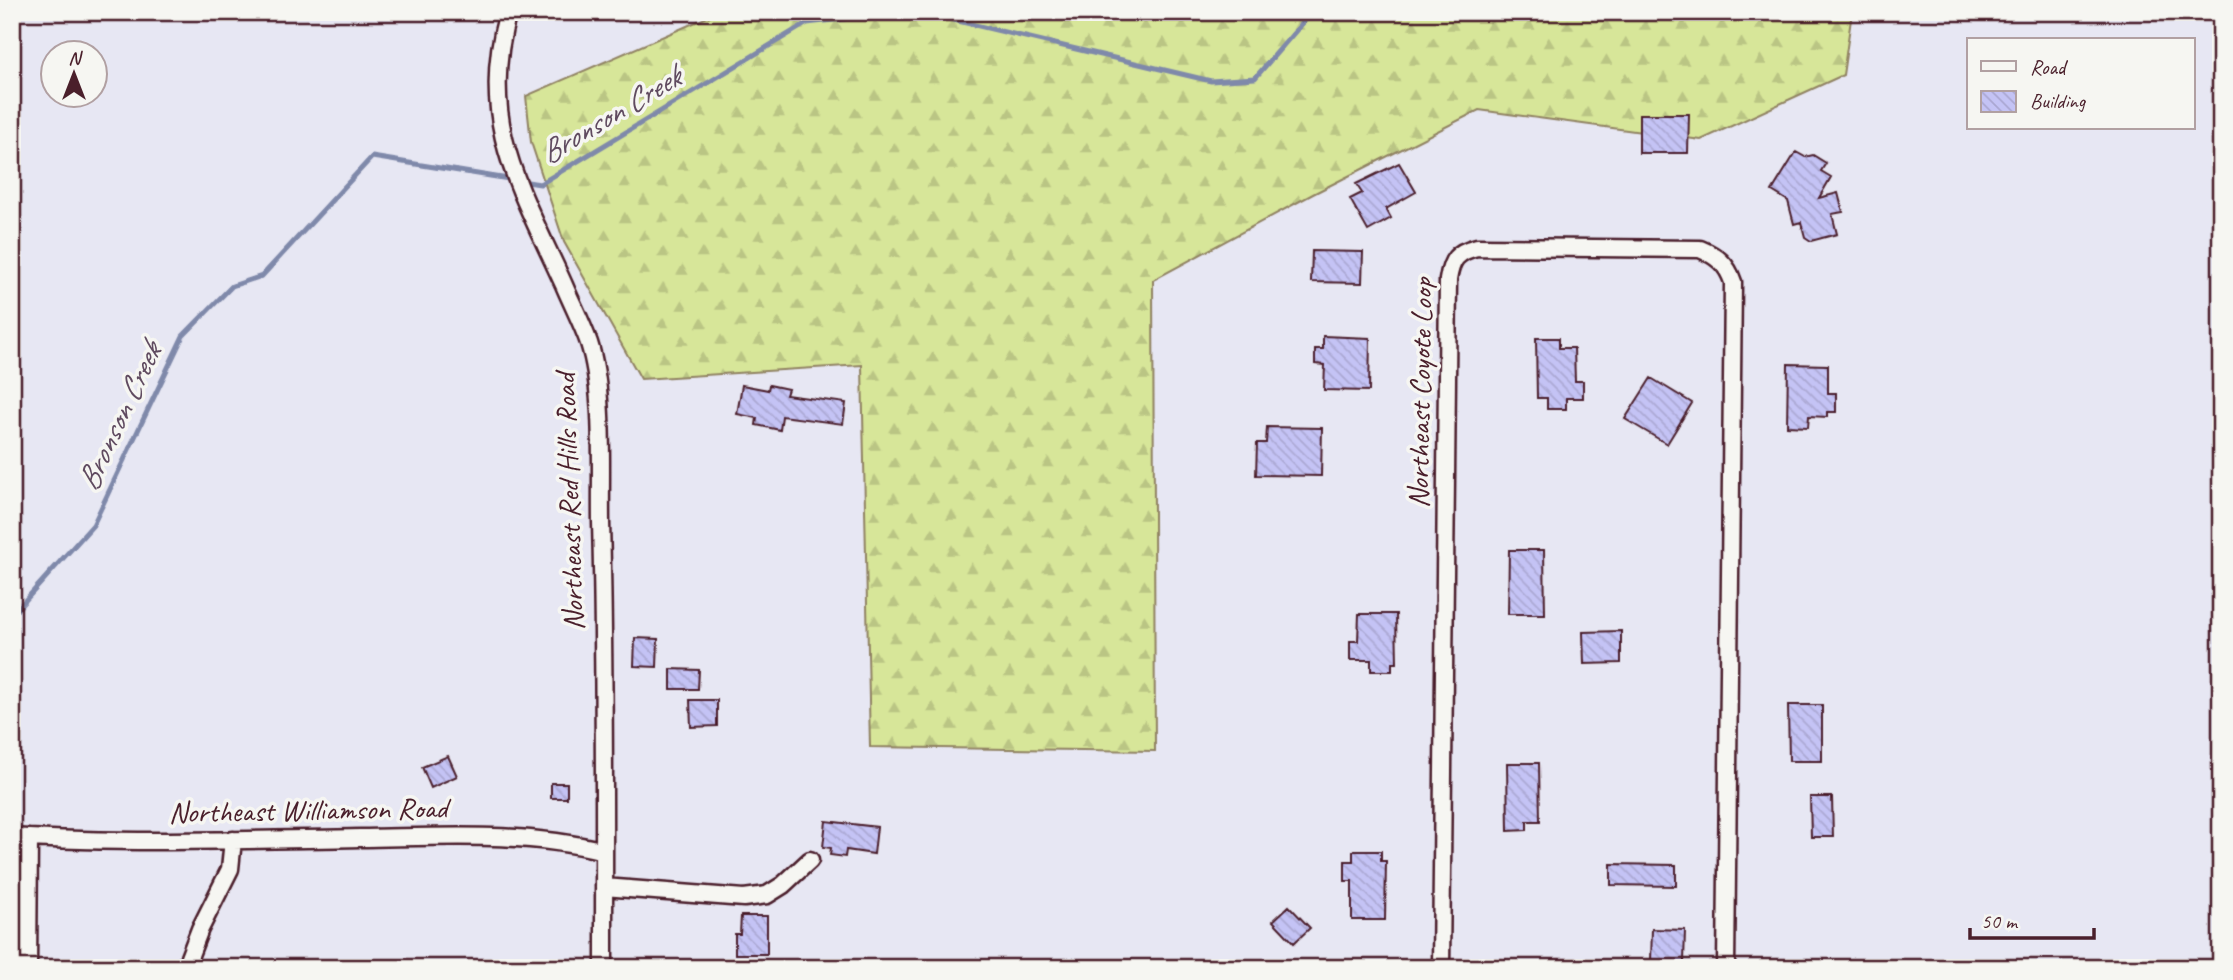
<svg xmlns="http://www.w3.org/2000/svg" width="2233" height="980" viewBox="0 0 2233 980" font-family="Caveat,sans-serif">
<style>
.forest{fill:url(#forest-firs);stroke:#908262;stroke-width:2}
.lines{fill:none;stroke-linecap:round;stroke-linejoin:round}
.stream{stroke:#7f89aa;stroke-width:5}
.building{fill:url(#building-back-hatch);stroke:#4a1f2b;stroke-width:2}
.minor-casing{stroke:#4a1f2b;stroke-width:21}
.minor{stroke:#f6f6f2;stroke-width:16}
.labels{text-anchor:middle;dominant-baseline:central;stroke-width:7;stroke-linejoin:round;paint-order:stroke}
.street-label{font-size:30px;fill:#4a1f2b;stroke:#f6f6f2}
.water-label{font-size:32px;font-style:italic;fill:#604b60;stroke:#f6f6f2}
</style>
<defs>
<pattern id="forest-firs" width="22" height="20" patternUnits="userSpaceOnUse" patternTransform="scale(1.75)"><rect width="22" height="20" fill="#d7e699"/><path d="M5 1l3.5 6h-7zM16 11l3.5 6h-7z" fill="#bac584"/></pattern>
<pattern id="building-back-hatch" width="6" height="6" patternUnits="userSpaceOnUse" patternTransform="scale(1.75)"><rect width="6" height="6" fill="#c4c3f5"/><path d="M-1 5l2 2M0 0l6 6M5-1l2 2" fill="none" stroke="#aaa7d2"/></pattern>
</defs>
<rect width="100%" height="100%" fill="#e7e7f3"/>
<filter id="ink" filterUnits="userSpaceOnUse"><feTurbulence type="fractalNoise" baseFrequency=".0143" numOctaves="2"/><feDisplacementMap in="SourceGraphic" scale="14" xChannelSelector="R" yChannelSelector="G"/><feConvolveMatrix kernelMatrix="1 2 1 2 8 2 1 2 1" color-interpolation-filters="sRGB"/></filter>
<g filter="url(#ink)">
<path class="forest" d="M 719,12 L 1852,12 L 1843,75 L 1701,140 L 1479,110 L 1313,194 L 1153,280 L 1155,751 L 870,747 L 862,365 L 641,379 L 564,242 L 531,142 L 526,96 Z"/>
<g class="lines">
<path class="stream" d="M 920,12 L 1211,81 L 1255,78 L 1312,12
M 12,615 L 93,525 L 183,336 L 232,286 L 262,276 L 372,157 L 540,184 L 807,23 L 904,12"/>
</g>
<path class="building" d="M 1639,114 L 1689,114 L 1688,153 L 1639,153 Z
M 1796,152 L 1805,157 L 1813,155 L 1826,163 L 1821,171 L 1831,177 L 1819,198 L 1838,193 L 1843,212 L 1832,214 L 1837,234 L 1811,241 L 1805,237 L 1801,222 L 1794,224 L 1788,201 L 1772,191 Z
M 1399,163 L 1416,192 L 1386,209 L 1391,218 L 1368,231 L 1350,199 L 1362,193 L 1356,184 Z
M 1312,251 L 1363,252 L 1362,283 L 1311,282 Z
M 1323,336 L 1370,338 L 1369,391 L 1324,390 L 1325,365 L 1315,364 L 1315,349 L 1323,349 Z
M 1536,338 L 1559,338 L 1559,348 L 1574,348 L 1575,381 L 1583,381 L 1583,398 L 1566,398 L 1566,409 L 1547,409 L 1547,398 L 1537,398 Z
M 1788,364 L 1828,365 L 1828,393 L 1836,393 L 1836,412 L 1827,412 L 1827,417 L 1809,416 L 1808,427 L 1787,426 Z
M 1651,378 L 1692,403 L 1667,444 L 1625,419 Z
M 742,385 L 768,390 L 769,385 L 788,389 L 786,395 L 846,403 L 843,424 L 782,416 L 780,430 L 756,425 L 757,418 L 737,414 Z
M 1267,427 L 1322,428 L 1321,476 L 1256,475 L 1257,443 L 1266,443 Z
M 1509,550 L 1544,550 L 1545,614 L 1508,614 Z
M 1359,614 L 1396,614 L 1397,663 L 1392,663 L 1392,671 L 1371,671 L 1371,660 L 1350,660 L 1350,641 L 1358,641 Z
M 1621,631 L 1621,663 L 1584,664 L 1583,632 Z
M 635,638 L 658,639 L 657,667 L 634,666 Z
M 671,669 L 699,670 L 698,689 L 671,689 Z
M 690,700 L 717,700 L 717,726 L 691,727 Z
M 1788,705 L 1822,705 L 1822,761 L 1789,761 Z
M 448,756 L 457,776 L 431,788 L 422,767 Z
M 1507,763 L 1539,763 L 1540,821 L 1527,821 L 1527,830 L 1508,831 Z
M 551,783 L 567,783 L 567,798 L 551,798 Z
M 1810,797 L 1832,797 L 1833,837 L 1811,837 Z
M 826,821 L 877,827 L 874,854 L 846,850 L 845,857 L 830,855 L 831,848 L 823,847 Z
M 1353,851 L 1381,851 L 1381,861 L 1386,861 L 1385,920 L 1352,920 L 1352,881 L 1345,881 L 1345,861 L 1353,861 Z
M 1611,864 L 1676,865 L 1676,886 L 1611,885 Z
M 1289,906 L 1310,928 L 1294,943 L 1273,921 Z
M 741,916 L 767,916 L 767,954 L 735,954 L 735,934 L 740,934 Z
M 1652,929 L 1685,930 L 1684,962 L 1651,961 Z"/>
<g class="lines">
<g class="minor-casing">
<path id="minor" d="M 508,12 C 477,122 520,188 564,285 C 572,304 582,323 589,343 C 605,393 600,469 601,522 C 605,671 604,819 604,968
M 12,837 C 127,844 244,840 360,838 C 442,837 524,831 604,851
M 604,887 L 744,898 L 767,895 L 783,885 L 810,860
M 28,968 L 29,838
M 185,968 L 200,929 L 230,869 L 233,840
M 1441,968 L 1448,280 C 1451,260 1456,252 1477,247 L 1700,249 C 1717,256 1727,264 1733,282 L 1726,968"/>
</g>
<use href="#minor" class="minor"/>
</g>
</g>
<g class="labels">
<g class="street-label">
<text transform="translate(1420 393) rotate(-89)">Northeast Coyote Loop</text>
<text transform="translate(569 502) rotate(-92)">Northeast Red Hills Road</text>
<text transform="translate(308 810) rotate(-1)">Northeast Williamson Road</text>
</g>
<g class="water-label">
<text transform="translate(610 115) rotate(-31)">Bronson Creek</text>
<text transform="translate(119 417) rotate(-65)">Bronson Creek</text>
</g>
</g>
<rect width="2233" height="980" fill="none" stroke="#f6f6f2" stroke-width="42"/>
<rect x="21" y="21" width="2191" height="938" fill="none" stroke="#4a1f2b" stroke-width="2.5" filter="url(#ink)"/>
<rect x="1967" y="38" width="228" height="91" fill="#f6f6f2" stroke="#b1a0a2" stroke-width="2"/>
<rect x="1981" y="61" width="35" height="10" fill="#f6f6f2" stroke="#b1a0a2" stroke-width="2"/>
<text x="2030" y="74" font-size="21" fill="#4a1f2b">Road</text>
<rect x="1981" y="91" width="35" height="21" fill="url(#building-back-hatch)" stroke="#b1a0a2" stroke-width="2"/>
<text x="2030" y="108" font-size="21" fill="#4a1f2b">Building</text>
<g transform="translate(74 74)"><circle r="33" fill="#f6f6f2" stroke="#b1a0a2" stroke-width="2"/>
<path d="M0-5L12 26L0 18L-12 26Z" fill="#4a1f2b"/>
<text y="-10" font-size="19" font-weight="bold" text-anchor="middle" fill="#4a1f2b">N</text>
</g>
<path d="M1970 928v10h124v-10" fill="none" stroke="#4a1f2b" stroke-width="3.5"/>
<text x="1981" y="928" font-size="21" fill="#4a1f2b" stroke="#f6f6f2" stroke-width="5" paint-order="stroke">50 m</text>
</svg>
